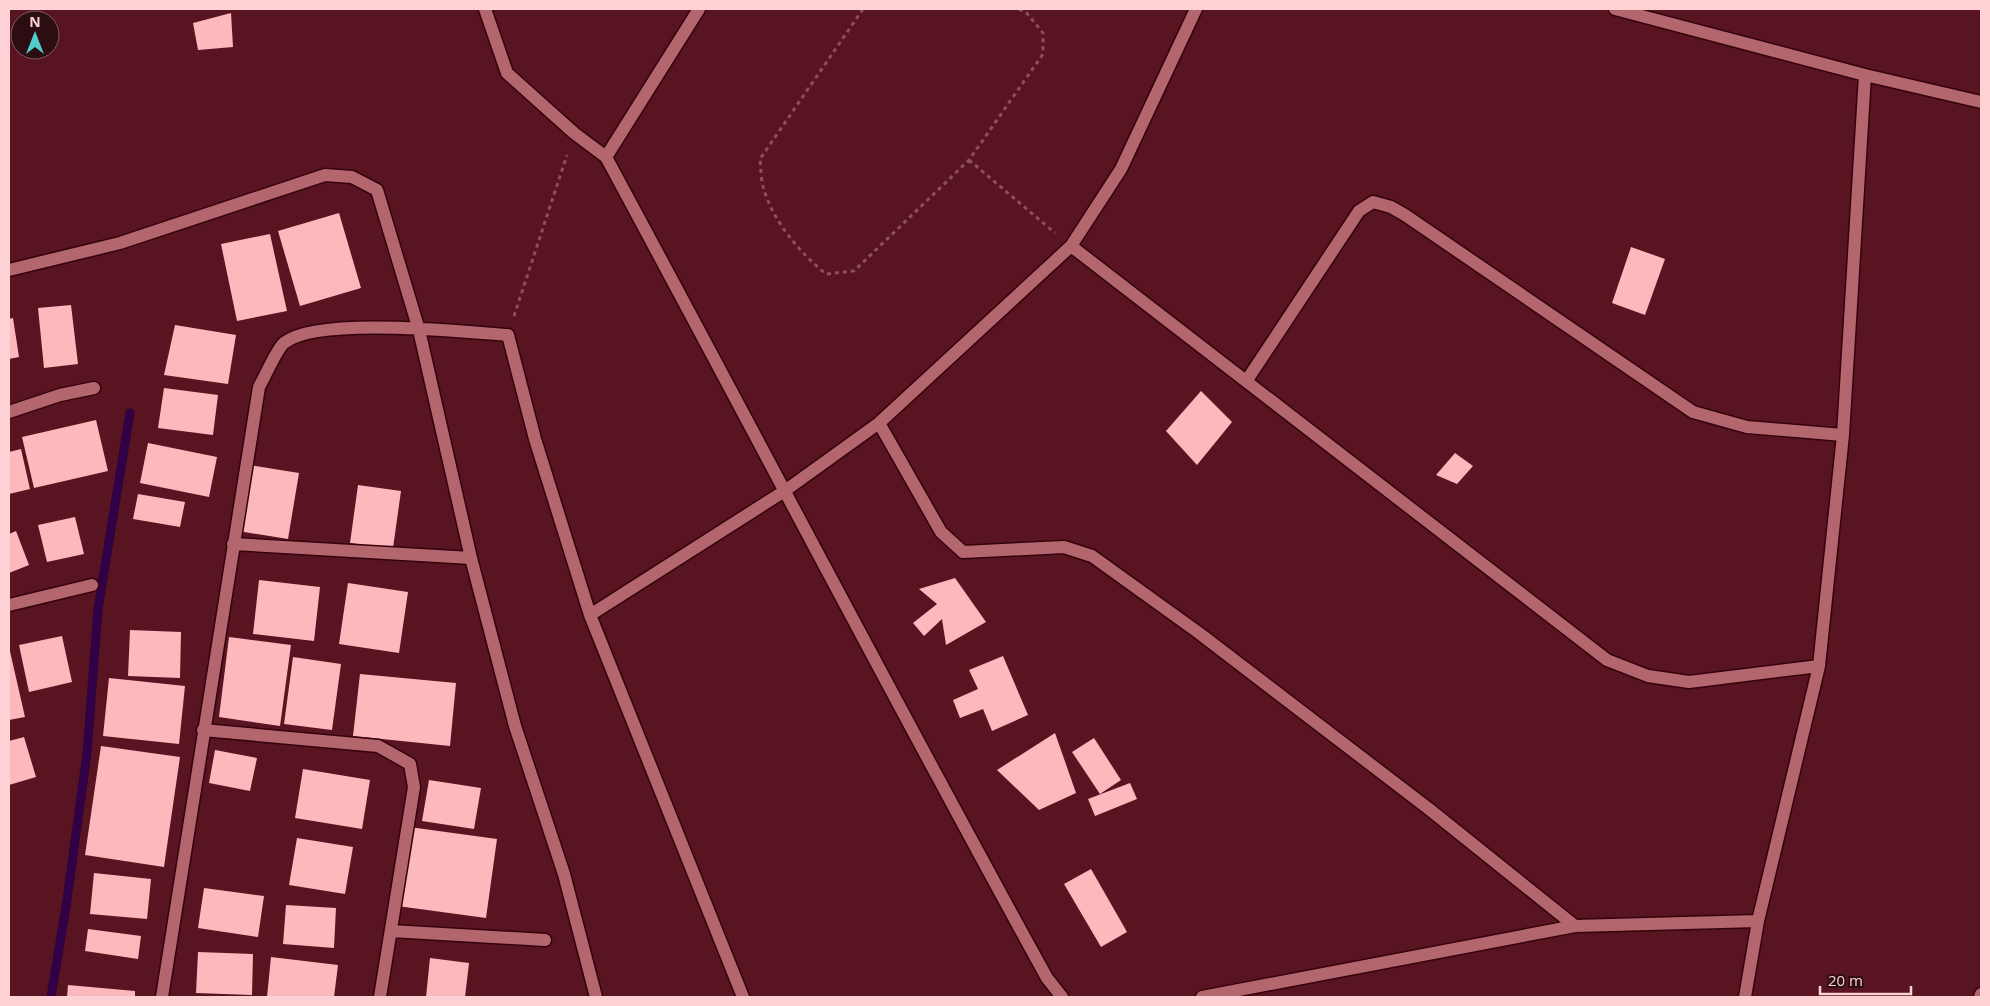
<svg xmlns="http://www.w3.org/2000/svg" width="1990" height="1006" viewBox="0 0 1990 1006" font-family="'Open Sans',sans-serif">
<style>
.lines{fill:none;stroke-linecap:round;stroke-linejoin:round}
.stream{stroke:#320044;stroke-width:9}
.building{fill:#fcb8bc}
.minor-casing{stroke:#35030d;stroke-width:15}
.path{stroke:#8d505a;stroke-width:3;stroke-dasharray:4 4;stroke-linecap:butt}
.minor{stroke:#b3666d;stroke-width:12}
</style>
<rect width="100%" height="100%" fill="#581421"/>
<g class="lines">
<path class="stream" d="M 51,997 L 67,900 L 87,753 L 98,609 L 130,413"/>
</g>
<path class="building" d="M 231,13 L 233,47 L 198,50 L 193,23 Z
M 339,213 L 361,288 L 300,306 L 278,231 Z
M 270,234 L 287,311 L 237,321 L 221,244 Z
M 1631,247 L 1665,259 L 1645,315 L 1612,303 Z
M 71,305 L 78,364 L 44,368 L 38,308 Z
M 13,318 L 19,357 L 9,359 L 9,319 Z
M 175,325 L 236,335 L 228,384 L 164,375 Z
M 164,388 L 218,395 L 213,435 L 158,428 Z
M 1201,391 L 1232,422 L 1197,465 L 1166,431 Z
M 96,420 L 108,471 L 34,488 L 22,437 Z
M 148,443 L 217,457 L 209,497 L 140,483 Z
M 21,449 L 30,489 L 9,494 L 9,452 Z
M 1455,453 L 1473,466 L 1457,484 L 1436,475 Z
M 249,465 L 299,473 L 288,539 L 238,531 Z
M 358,485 L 401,491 L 393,548 L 350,543 Z
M 138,494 L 185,502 L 180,527 L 133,519 Z
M 75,517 L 84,554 L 47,562 L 38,525 Z
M 16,531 L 29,565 L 9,573 L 9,534 Z
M 955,578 L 986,622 L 946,645 L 942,619 L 924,636 L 913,623 L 937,604 L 919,589 Z
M 259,580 L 320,587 L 314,641 L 253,634 Z
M 348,583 L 408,592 L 399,653 L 339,644 Z
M 130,630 L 181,632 L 180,678 L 128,676 Z
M 62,636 L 72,682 L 29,692 L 19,645 Z
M 229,637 L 291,645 L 280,726 L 219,717 Z
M 9,647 L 25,717 L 9,720 Z
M 1003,656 L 1028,715 L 992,731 L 983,709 L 960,718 L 953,700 L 978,689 L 969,670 Z
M 293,657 L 341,664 L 332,730 L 284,724 Z
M 360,674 L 456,683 L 450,746 L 353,736 Z
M 109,678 L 185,686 L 179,744 L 103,736 Z
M 1055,733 L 1076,793 L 1039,810 L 997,770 Z
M 24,737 L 36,777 L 9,785 L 9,741 Z
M 1094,738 L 1121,780 L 1100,794 L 1072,752 Z
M 101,746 L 180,757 L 164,867 L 85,855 Z
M 215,750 L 257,758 L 250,791 L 209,783 Z
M 303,769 L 370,780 L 362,829 L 295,818 Z
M 429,780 L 481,788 L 474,829 L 422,821 Z
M 1130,783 L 1137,799 L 1095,816 L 1088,799 Z
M 402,826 L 497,839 L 486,918 L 390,905 Z
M 297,838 L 353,847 L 345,894 L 289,885 Z
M 1091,869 L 1127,932 L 1101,947 L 1064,884 Z
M 94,873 L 151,879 L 147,919 L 90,914 Z
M 204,888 L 264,896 L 258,937 L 198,928 Z
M 286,905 L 336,908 L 334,948 L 283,944 Z
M 88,929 L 141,936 L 138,959 L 85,951 Z
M 198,952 L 253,954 L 252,995 L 196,993 Z
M 271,957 L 338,965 L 334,997 L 267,997 Z
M 430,958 L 469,963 L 465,997 L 426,997 Z
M 68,985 L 135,991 L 135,997 L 67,997 Z"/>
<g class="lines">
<g class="minor-casing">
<path id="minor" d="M 485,9 L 507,73 L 574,133 L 606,157 C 754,431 897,706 1047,978 L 1062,997
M 1615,9 L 1865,75 L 1981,102
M 606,157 L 699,9
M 1071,246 L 1607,660 L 1648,676 L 1689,682 L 1819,666
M 9,270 L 120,243 L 325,175 L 352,177 L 377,190 L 419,330 L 471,558 L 515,726 L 564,874 L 596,997
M 1247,380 L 1359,211 L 1373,202 L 1391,207 L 1405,215 L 1693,412 L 1747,427 L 1843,435
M 9,412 L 60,395 L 94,388
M 879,423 L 941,532 L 963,552 L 1064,547 L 1092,556 L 1199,633 L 1429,809 L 1575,926
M 233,544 L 471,558
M 9,605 L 92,585
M 590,615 L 786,490 L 879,423 L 1071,246 L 1121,169 L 1196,9
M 203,730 L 378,746 L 410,764 L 414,787 L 380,997
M 391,931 L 545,940
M 162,997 L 259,387 C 265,377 276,350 284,343 C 317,316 463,332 508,335 L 535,439 L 590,615 L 743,997
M 1202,997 L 1575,926 L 1758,921
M 1745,997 L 1758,921 L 1819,666 L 1843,435 L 1865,75
M 1980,997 L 1981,994"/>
</g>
<path class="path" d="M 863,9 L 760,159 C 761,169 761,181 764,190 C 774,222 800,253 826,274 L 854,271 L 969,160 L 1043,54 L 1043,33 L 1025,11 L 1016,9
M 969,160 L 1055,233
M 514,316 L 567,155"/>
<use href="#minor" class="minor"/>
</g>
<rect width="1990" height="1006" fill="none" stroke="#fed2d4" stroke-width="20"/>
<g transform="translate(35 35)"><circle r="24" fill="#2c0e12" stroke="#805c60"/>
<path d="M0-4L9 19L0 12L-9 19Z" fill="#52cdcc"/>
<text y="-8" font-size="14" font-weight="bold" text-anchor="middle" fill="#fed2d4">N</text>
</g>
<path d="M1820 986v8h91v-8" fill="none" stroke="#fed2d4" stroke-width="2.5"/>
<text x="1828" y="986" font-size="15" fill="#fed2d4" stroke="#2c0e12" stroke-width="4" paint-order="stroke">20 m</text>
</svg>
